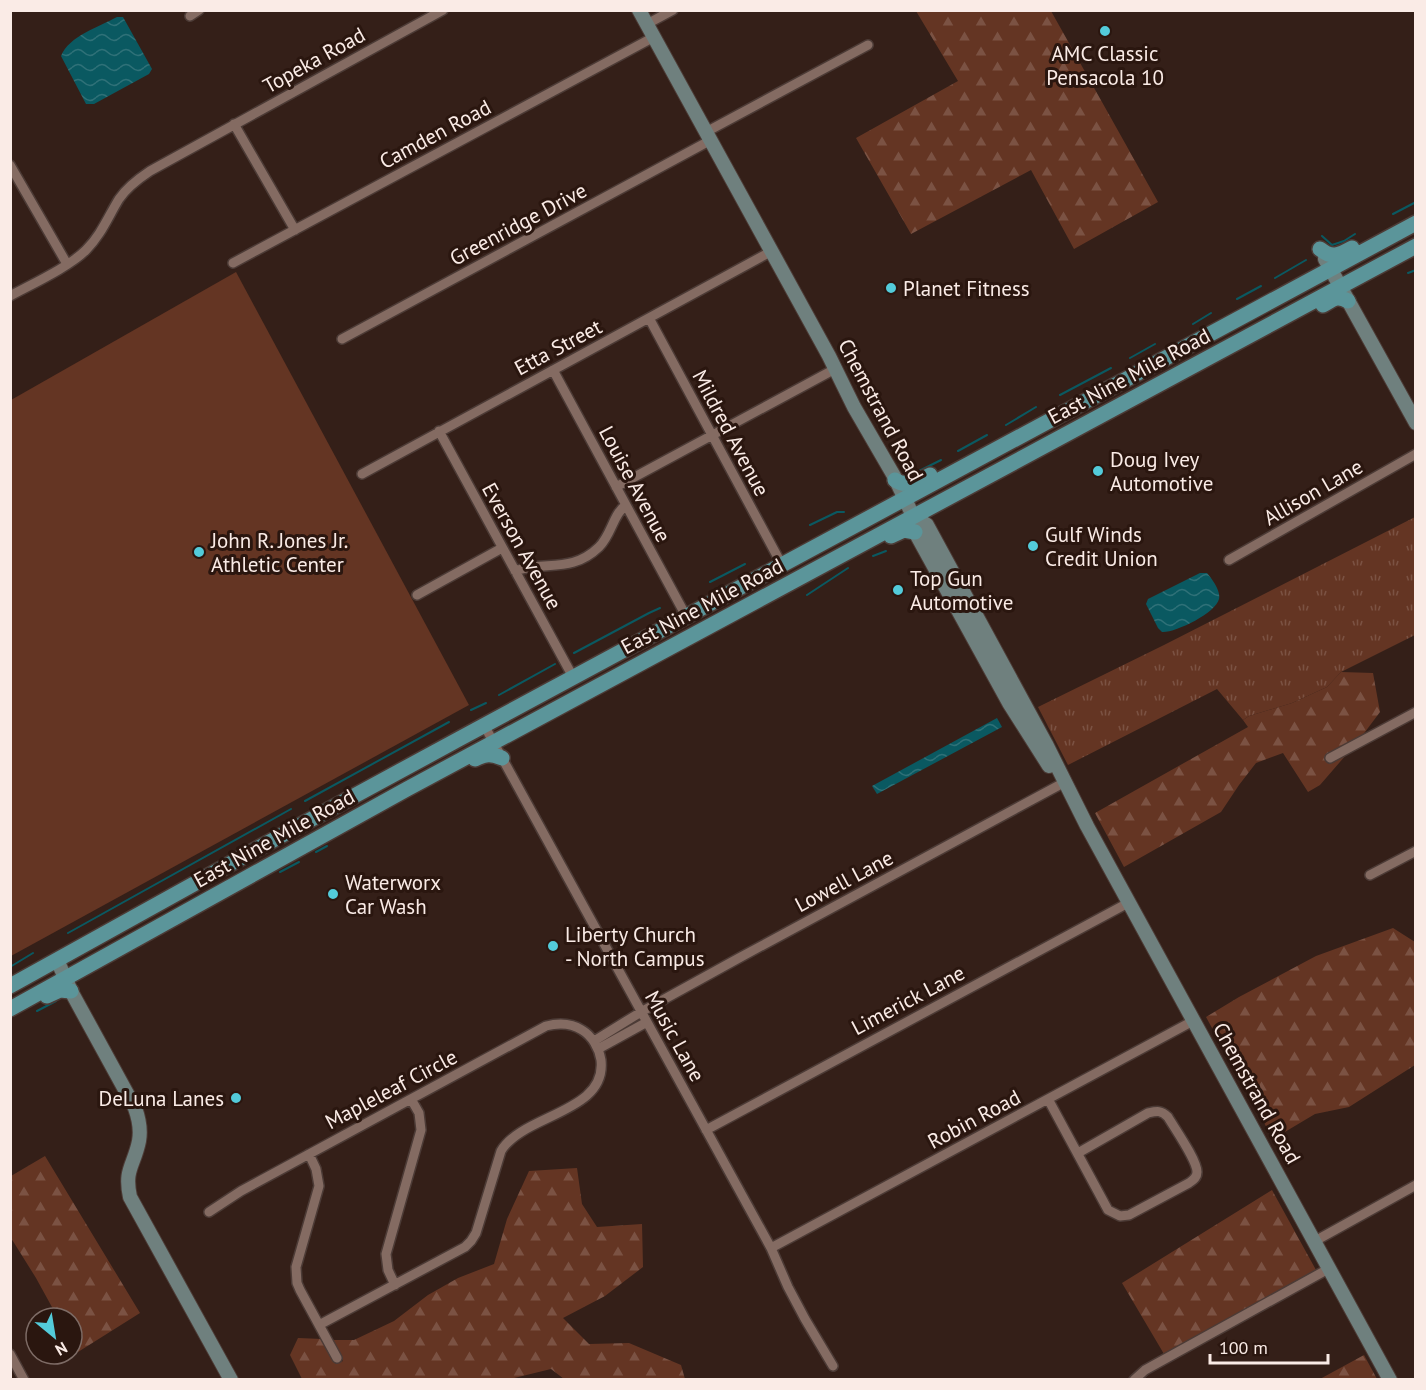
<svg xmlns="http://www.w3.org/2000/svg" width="1426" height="1390" viewBox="0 0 1426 1390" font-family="'PT Sans',sans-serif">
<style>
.grass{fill:url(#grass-tufts)}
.forest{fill:url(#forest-firs)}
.pitch{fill:#643523}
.water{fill:url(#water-waves)}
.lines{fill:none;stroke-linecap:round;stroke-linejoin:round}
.stream{stroke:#0a5961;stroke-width:2}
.street-casing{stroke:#4c3b36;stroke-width:12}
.secondary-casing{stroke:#4c3b36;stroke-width:16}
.primary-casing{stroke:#4c3b36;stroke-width:18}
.street{stroke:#846b62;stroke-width:9}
.secondary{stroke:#6f807e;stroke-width:14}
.primary{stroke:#5b959a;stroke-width:15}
.poi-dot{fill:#53cbda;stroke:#2a160f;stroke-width:2}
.labels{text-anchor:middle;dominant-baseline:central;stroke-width:6;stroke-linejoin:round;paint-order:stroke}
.poi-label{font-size:21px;fill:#faebe6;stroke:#2a160f;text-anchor:start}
.street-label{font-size:21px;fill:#faebe6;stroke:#2a160f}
</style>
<defs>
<pattern id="grass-tufts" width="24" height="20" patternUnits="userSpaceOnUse" patternTransform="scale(1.5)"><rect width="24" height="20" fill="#643523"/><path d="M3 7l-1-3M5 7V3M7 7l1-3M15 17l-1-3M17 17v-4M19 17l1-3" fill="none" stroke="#7b5243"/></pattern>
<pattern id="forest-firs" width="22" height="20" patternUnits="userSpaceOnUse" patternTransform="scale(1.5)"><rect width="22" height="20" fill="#643523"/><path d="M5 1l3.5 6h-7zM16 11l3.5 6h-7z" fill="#7b5243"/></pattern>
<pattern id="water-waves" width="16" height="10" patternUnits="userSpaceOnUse" patternTransform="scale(1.5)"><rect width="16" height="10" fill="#0a5961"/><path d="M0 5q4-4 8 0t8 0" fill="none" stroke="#2f7178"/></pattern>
</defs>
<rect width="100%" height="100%" fill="#341f18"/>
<path class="grass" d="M 1415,517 L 1415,635 L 1341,672 L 1327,687 L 1292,703 L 1249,716 L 1243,720 L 1217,689 L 1068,765 L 1038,707 L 1164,645 Z"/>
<path class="forest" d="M 916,11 L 1051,11 L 1158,202 L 1074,249 L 1031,170 L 911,234 L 856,138 L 958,81 Z
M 1341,672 L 1373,673 L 1380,712 L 1362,736 L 1325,756 L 1329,764 L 1346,755 L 1320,785 L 1308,792 L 1283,753 L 1256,763 L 1239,785 L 1221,812 L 1124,867 L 1095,813 L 1248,727 L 1243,720 L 1249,716 L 1292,703 L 1327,687 Z
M 1393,928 L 1415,942 L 1415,1065 L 1349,1107 L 1315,1114 L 1273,1139 L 1206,1017 L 1239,997 L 1316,956 Z
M 45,1156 L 140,1313 L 78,1352 L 72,1342 L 72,1318 L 58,1318 L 36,1278 L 11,1238 L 11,1176 Z
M 577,1168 L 582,1204 L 597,1227 L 642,1224 L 643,1267 L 605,1296 L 563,1318 L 589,1344 L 629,1343 L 681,1365 L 685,1379 L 564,1379 L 551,1369 L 506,1380 L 302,1379 L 290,1355 L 298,1338 L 322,1339 L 336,1364 L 343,1361 L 332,1340 L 354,1340 L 394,1321 L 428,1295 L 458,1278 L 494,1264 L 507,1219 L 529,1171 Z
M 1272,1190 L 1316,1270 L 1164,1354 L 1122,1283 Z
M 1364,1355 L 1377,1379 L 1320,1379 Z"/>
<path class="pitch" d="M 236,272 L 469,705 L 11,956 L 11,400 Z"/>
<path class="water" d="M 117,17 L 123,17 L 152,69 L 149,74 L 94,104 L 86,104 L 61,56 C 69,36 99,27 117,17 Z
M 1200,573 L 1207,573 C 1212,579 1221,591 1219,599 C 1216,613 1175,633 1162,632 L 1158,628 L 1146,604 L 1148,599 Z
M 997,718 L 1002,727 L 877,794 L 872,786 Z"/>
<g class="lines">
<path class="stream" d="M 1393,214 L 1416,202
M 1322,236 L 1332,245 L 1344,241 L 1355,234
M 1408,273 L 1416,270
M 1275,278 L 1306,260
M 1237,299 L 1261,286
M 1193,324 L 1211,313
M 1130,358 L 1155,344
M 1060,395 L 1111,368
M 1006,425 L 1036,407
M 958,451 L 987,435
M 913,474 L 941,460
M 810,525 L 837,512 L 844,512
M 873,556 L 886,551
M 710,582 L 745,564
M 807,595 L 848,568
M 574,653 L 649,613 L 660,608
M 499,695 L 555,664
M 471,710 L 486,703
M 305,801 L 449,722
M 316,852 L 327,846
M 280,872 L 299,862
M 68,933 L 291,809
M 10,967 L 33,953
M 37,1011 L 56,1001"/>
<g class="street-casing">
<path id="street" d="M 190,16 L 199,10
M 647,24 L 673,10
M 234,124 L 295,230
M 706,132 L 868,45
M 10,165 L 67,264
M 233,263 L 654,37
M 10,296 C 32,284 69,267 86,250 C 101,235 108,217 119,199 C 127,187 138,179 150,171 L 443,10
M 649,318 L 782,565
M 342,339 L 711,140
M 553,370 L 686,616
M 439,431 L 573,677
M 362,474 L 772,251
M 616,487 L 835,369
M 1229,560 L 1416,454
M 515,571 C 545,560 571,574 599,547 C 612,534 613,514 626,505
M 417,595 L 502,548
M 484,725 L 771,1248 L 788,1287 L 805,1319 L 833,1366
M 1330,758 L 1416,712
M 1370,875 L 1416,851
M 594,1041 L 641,1012 L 739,958 L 1065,782
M 598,1049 L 647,1022
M 1048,1099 L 1108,1210 L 1120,1216 L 1129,1215 L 1189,1183 C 1193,1180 1197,1178 1197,1172 C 1197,1160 1175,1129 1168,1117 C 1161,1110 1157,1111 1148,1113 L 1078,1153
M 706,1130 L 1128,903
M 309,1154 L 316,1169 L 319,1186 L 296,1267 L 297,1283 L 300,1290 L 337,1358
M 209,1212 L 241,1191 L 546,1026 C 558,1023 571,1023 582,1030 C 592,1036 599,1048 601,1060 C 607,1113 523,1114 501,1151 L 476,1233 L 471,1241 L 465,1247 L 319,1325
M 1315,1241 L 1416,1185
M 771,1248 L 1193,1021
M 395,1285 L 388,1270 L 386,1254 L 421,1130 L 419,1113 L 411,1099
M 10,1354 L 24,1380
M 1134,1380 L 1145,1370 L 1330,1268"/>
</g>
<g class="secondary-casing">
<path id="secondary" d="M 639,10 L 829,356 L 854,407 L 894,476 L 913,516 L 915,532 L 1009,703 L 1049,766
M 1325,259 L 1416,423
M 913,516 L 927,525 L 1046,744 L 1087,826 L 1390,1380
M 57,960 L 72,993 L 135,1108 C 139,1119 141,1130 139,1141 C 134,1166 124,1169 130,1197 L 231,1380"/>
</g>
<g class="primary-casing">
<path id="primary" d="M 1320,249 C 1332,259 1339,255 1352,248
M 1323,305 C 1334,299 1336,295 1348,301
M 895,480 C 906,488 919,481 930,475
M 891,536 L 904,530 L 915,532
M 475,759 C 485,754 491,753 502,758
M 10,986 L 275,839 L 459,739 L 1416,223
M 47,996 L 60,990 L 71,991
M 10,1009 L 407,789 L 1416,246"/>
</g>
<use href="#street" class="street"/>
<use href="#secondary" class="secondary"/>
<use href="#primary" class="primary"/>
</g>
<g class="poi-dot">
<circle cx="1105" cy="31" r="6"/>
<circle cx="891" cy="288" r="6"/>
<circle cx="1098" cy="471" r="6"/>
<circle cx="1033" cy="546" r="6"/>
<circle cx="199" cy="552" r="6"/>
<circle cx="898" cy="590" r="6"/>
<circle cx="333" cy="894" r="6"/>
<circle cx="553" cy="946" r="6"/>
<circle cx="236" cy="1098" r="6"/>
</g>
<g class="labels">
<g class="poi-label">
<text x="1105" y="53" text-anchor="middle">AMC Classic<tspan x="1105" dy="24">Pensacola 10</tspan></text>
<text x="903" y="288">Planet Fitness</text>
<text x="1110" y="459">Doug Ivey<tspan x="1110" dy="24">Automotive</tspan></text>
<text x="1045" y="534">Gulf Winds<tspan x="1045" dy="24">Credit Union</tspan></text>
<text x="211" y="540">John R. Jones Jr.<tspan x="211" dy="24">Athletic Center</tspan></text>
<text x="910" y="578">Top Gun<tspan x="910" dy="24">Automotive</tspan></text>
<text x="345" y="882">Waterworx<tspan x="345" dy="24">Car Wash</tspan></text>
<text x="565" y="934">Liberty Church<tspan x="565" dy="24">- North Campus</tspan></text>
<text x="224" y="1098" text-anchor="end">DeLuna Lanes</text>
</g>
<g class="street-label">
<text transform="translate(314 60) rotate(-29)">Topeka Road</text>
<text transform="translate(435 134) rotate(-28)">Camden Road</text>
<text transform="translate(518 224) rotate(-28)">Greenridge Drive</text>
<text transform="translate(558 347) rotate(-28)">Etta Street</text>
<text transform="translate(1129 376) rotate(-28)">East Nine Mile Road</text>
<text transform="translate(881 410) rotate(62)">Chemstrand Road</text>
<text transform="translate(731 433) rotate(62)">Mildred Avenue</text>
<text transform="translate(635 484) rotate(62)">Louise Avenue</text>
<text transform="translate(1313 492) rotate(-30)">Allison Lane</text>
<text transform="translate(522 546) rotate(61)">Everson Avenue</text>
<text transform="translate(702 606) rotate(-28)">East Nine Mile Road</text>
<text transform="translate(274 838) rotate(-29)">East Nine Mile Road</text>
<text transform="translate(844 881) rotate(-28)">Lowell Lane</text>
<text transform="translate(908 1000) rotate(-28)">Limerick Lane</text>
<text transform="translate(675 1036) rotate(61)">Music Lane</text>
<text transform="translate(391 1089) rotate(-28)">Mapleleaf Circle</text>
<text transform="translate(1257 1093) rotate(61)">Chemstrand Road</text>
<text transform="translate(974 1119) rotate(-28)">Robin Road</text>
</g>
</g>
<rect width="1426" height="1390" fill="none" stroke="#faebe6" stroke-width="24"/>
<g transform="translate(54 1336) rotate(150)"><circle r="28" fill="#2a160f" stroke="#7d6b65" stroke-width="1.5"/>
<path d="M0-4.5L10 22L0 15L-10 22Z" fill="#53cbda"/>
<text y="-9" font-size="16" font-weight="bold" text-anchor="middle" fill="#faebe6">N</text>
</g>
<path d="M1210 1354v9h118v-9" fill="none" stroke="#faebe6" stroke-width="3"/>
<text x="1219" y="1354" font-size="18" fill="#faebe6" stroke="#2a160f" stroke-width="4.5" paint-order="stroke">100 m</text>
</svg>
